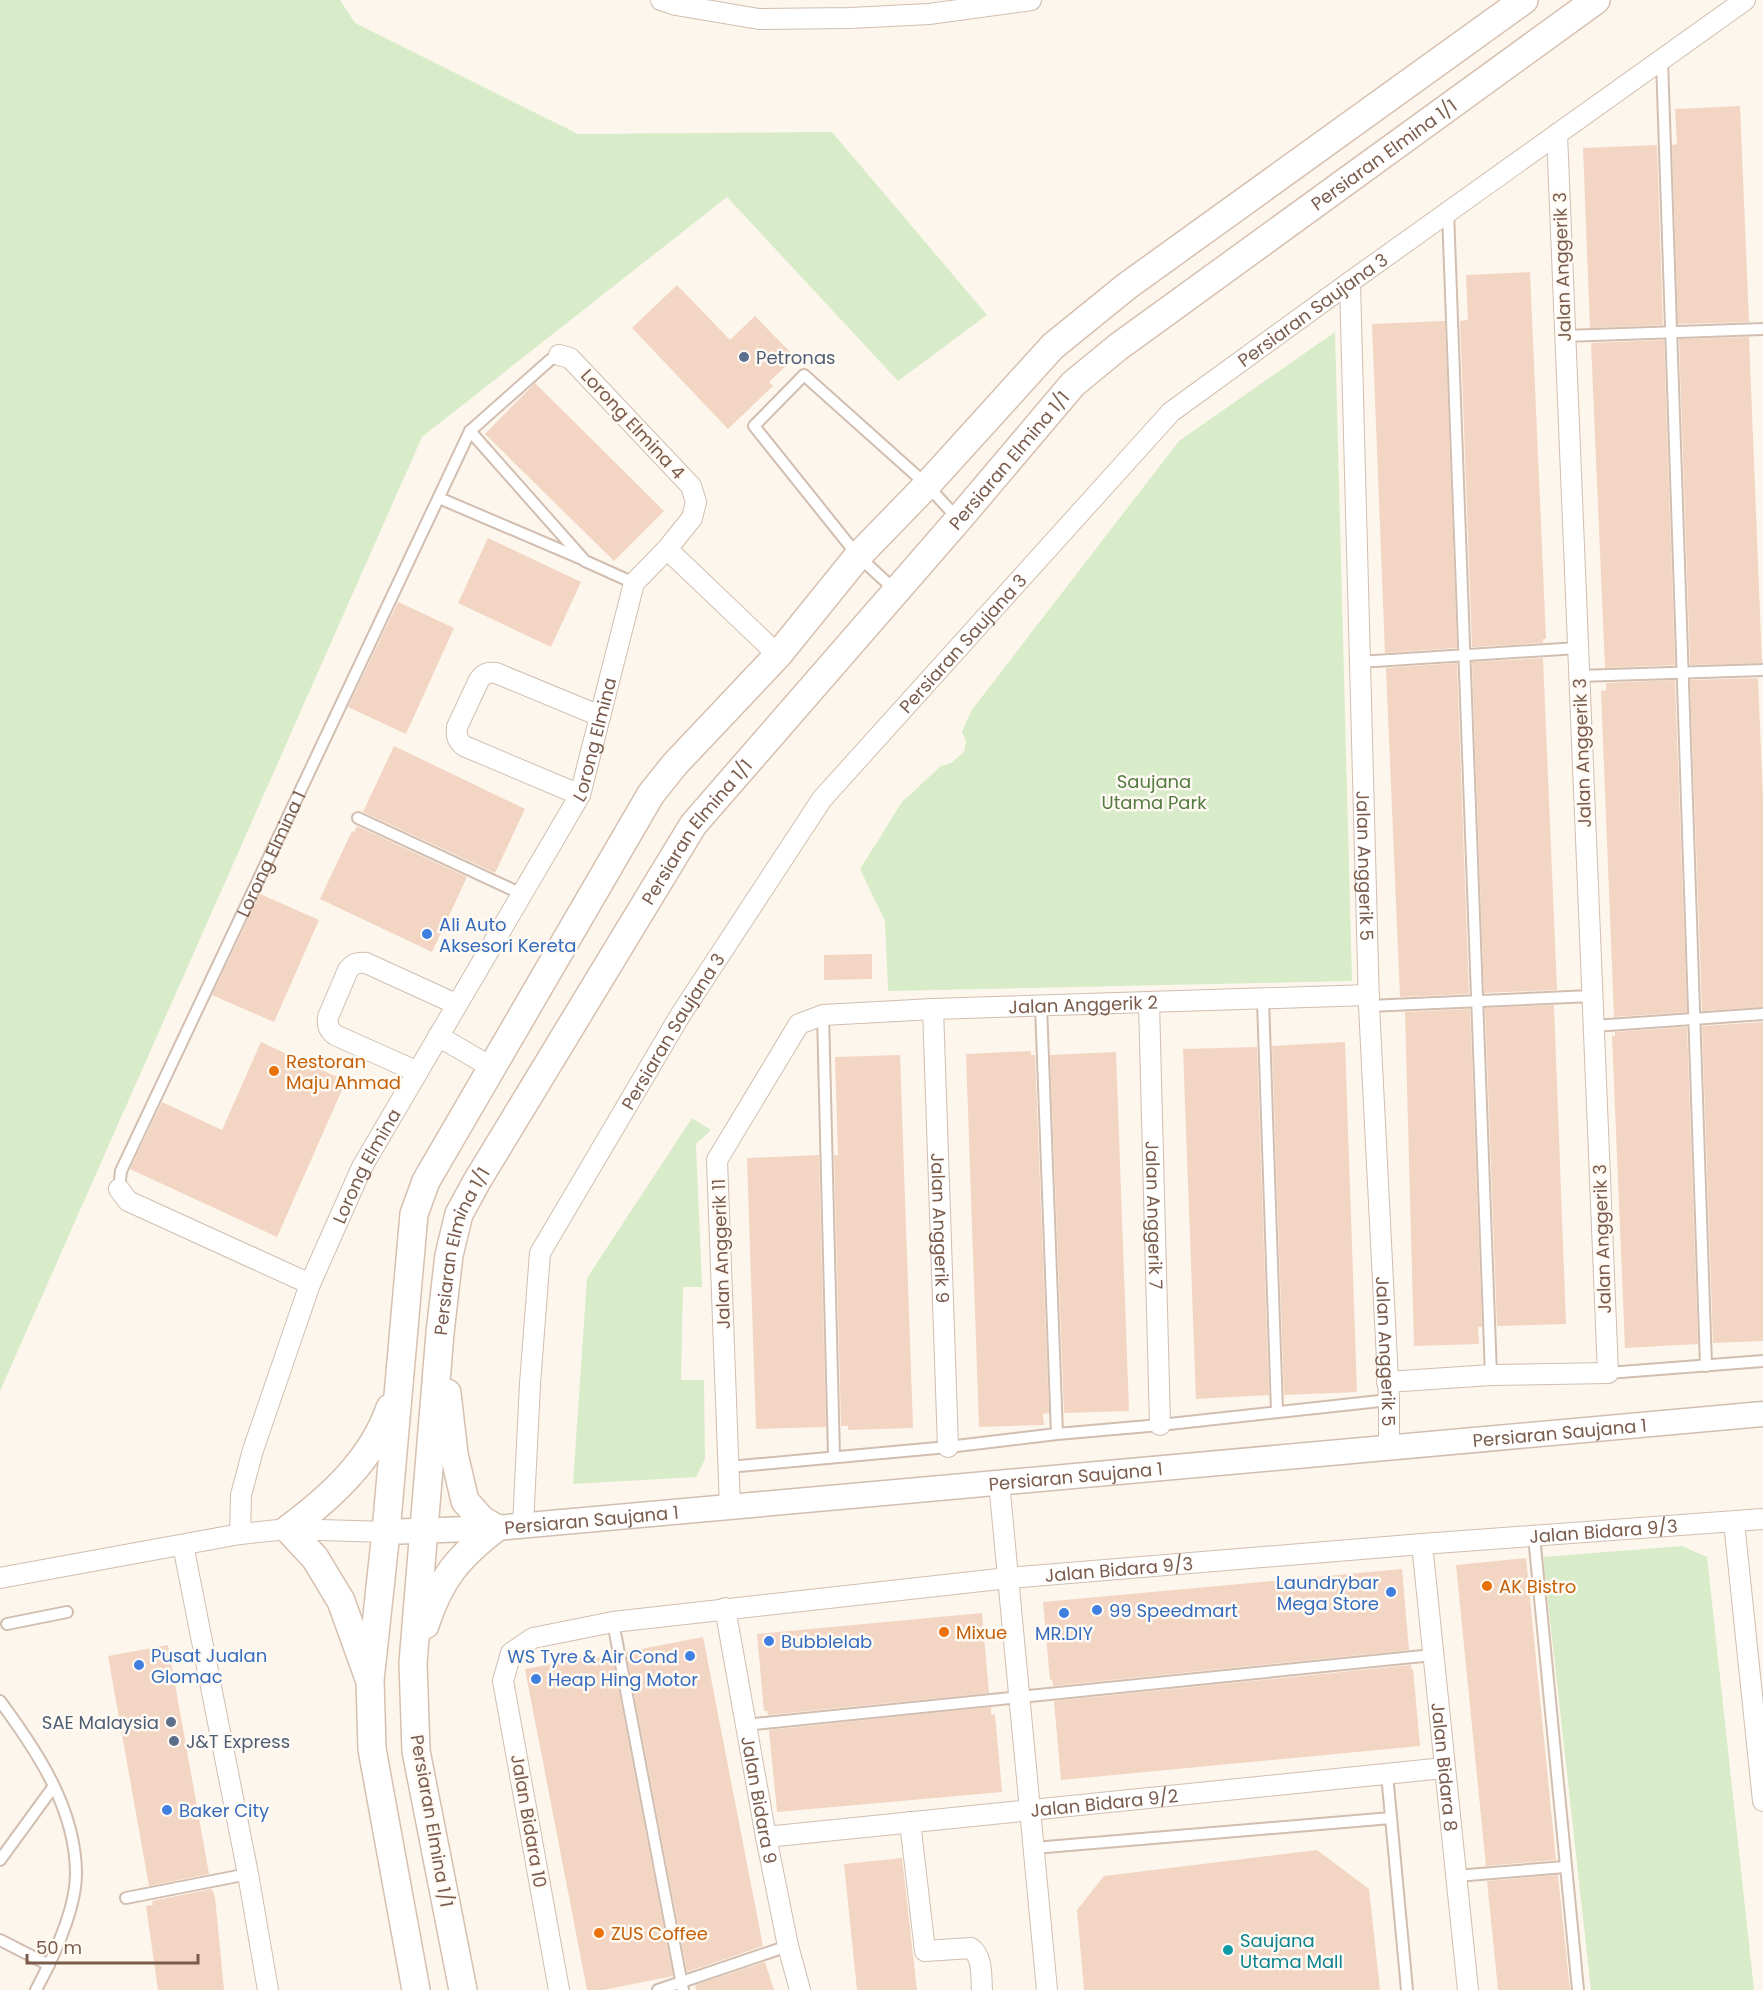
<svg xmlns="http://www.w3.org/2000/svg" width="1763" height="1990" viewBox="0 0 1763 1990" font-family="Poppins,sans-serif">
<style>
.green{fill:#d8ecc9}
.building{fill:#f3d5c3}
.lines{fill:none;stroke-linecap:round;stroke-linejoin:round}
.service-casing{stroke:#d1beb0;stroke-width:14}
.minor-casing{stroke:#d1beb0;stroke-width:22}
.tertiary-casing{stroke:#d1beb0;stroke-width:27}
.secondary-casing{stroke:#d6c0b0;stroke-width:30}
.service{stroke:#fff;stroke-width:10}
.minor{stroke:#fff;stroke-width:20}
.tertiary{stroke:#fff;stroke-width:24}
.secondary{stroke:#fff;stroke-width:27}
.service-dot{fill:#5c6f8a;stroke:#fffaf3;stroke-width:2}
.shop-dot{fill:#3f7fe0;stroke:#fffaf3;stroke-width:2}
.food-dot{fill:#e8710a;stroke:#fffaf3;stroke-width:2}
.culture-dot{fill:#0f9aa8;stroke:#fffaf3;stroke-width:2}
.labels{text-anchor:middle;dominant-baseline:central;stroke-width:5;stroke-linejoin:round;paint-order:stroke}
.street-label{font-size:18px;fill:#7a5c4d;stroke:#fffaf3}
.service-label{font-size:18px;fill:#4e5e75;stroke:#fffaf3;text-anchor:start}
.park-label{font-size:18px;fill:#537a41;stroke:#fffaf3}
.shop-label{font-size:18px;fill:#366cbe;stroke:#fffaf3;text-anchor:start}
.food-label{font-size:18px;fill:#c56008;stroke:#fffaf3;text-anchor:start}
.culture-label{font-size:18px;fill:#0d838f;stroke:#fffaf3;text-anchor:start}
</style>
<rect width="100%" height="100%" fill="#fdf6ec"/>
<path class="green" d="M 0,0 L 340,0 L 355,23 L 578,134 L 832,132 L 987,315 L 898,381 L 727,197 L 422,437 L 0,1391 Z
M 1335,332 L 1352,981 L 888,991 L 885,921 L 860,869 L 902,802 L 941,766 L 951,763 L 964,752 L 966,741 L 962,732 L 971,711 L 1179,441 Z
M 692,1118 L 711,1130 L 696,1144 L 702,1287 L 683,1287 L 681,1380 L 704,1380 L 705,1459 L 696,1477 L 573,1484 L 587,1278 Z
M 1682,1546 L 1707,1557 L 1754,1990 L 1591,1990 L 1543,1557 Z"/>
<path class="building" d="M 1740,106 L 1749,322 L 1678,324 L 1672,145 L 1677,144 L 1675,109 Z
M 1657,145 L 1663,325 L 1590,328 L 1583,148 Z
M 1530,272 L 1546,639 L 1543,639 L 1543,643 L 1472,647 L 1460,321 L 1468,320 L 1466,275 Z
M 677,285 L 730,340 L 755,316 L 795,357 L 769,382 L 773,386 L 728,429 L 632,328 Z
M 1445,321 L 1457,648 L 1385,653 L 1372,324 Z
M 1749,337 L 1762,663 L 1690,665 L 1679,339 Z
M 1664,340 L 1675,665 L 1605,668 L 1591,343 Z
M 535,383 L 664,511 L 614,561 L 485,434 Z
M 488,538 L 581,582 L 551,647 L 458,603 Z
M 398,602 L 454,628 L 406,734 L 348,707 Z
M 1543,658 L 1557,990 L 1484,993 L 1472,662 Z
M 1457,663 L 1469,994 L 1400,997 L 1386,668 Z
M 1758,678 L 1763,798 L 1763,1007 L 1702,1011 L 1690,680 Z
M 1675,680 L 1687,1012 L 1614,1017 L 1601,691 L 1606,690 L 1606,683 Z
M 394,746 L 525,809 L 495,873 L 363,812 Z
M 357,826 L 467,877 L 432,952 L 320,899 L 352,831 L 354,832 Z
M 260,894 L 319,920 L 274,1022 L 212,995 Z
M 872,954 L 872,979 L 824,980 L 824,955 Z
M 1554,1005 L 1566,1324 L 1497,1326 L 1485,1008 Z
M 1470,1009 L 1482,1327 L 1478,1327 L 1479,1344 L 1414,1346 L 1405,1012 Z
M 1763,1022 L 1763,1341 L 1713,1343 L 1702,1026 Z
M 1687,1027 L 1698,1344 L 1625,1348 L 1612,1036 L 1615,1036 L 1615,1032 Z
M 261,1042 L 346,1081 L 277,1237 L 130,1169 L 162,1102 L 222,1130 Z
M 1345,1042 L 1357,1392 L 1284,1395 L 1272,1046 Z
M 1257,1047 L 1269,1395 L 1196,1399 L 1183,1049 Z
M 1031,1051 L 1031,1055 L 1035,1055 L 1049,1413 L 1043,1414 L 1044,1425 L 979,1427 L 966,1054 Z
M 1116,1052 L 1129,1411 L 1064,1413 L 1050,1055 Z
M 900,1055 L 913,1428 L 848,1430 L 848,1426 L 841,1426 L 834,1155 L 838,1155 L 835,1057 Z
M 819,1155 L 826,1427 L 756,1429 L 747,1158 Z
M 1526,1558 L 1556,1860 L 1486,1866 L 1456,1565 Z
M 1402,1569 L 1409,1650 L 1053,1686 L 1052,1679 L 1050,1680 L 1043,1602 Z
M 982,1613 L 989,1693 L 768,1715 L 767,1711 L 764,1711 L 757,1634 Z
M 703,1637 L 763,1946 L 687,1972 L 626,1652 Z
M 168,1645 L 209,1874 L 149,1886 L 108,1656 Z
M 598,1655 L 598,1658 L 612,1655 L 673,1976 L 603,1990 L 587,1990 L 525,1669 Z
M 1411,1665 L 1411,1669 L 1413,1669 L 1420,1746 L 1061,1780 L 1054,1701 Z
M 991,1707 L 991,1715 L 995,1714 L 1002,1792 L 777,1812 L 769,1730 Z
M 1317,1850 L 1369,1889 L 1380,1990 L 1084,1990 L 1077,1910 L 1104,1876 Z
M 902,1858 L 917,1990 L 857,1990 L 844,1864 Z
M 1558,1875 L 1570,1990 L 1498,1990 L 1487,1881 Z
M 212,1889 L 215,1897 L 224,1990 L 158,1990 L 146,1906 L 153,1905 L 152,1901 Z
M 765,1962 L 774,1990 L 696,1990 L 695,1985 Z"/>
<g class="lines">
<g class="service-casing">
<g id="service">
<path d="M 1662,60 L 1706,1366"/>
<path d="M 1448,212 L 1491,1375"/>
<path d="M 1565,336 L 1763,329"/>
<path d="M 470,431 L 585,561 L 634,583"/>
<path d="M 439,498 L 582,559"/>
<path d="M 896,591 L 858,556 L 754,426 L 804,375 L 927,485 L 958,519"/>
<path d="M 1359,662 L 1578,648"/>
<path d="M 1579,676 L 1763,670"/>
<path d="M 358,818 L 522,894"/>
<path d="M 1263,1000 L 1277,1411"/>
<path d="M 1041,1005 L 1057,1434"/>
<path d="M 1369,1006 L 1592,996"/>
<path d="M 823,1015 L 834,1456"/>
<path d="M 1594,1026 L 1763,1014"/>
<path id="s1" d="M 119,1189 L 121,1171 L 470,431 L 550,360 L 559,355"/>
<path d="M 1608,1373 L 1763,1361"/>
<path d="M 729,1467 L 948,1447 L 1057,1434 L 1160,1425 L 1389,1400"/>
<path d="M 1534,1536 L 1578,1990"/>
<path d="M 613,1622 L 683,1990"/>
<path d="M 7,1624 L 67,1612"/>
<path d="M 0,1701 C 37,1751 76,1809 76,1874 C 76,1910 53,1958 36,1990"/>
<path d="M 744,1725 L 1433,1655"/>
<path d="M 1387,1774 L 1407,1990"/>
<path d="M 1034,1848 L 1391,1818"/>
<path d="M 0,1860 L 54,1786"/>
<path d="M 1456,1876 L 1565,1867"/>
<path d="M 126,1898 L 248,1874"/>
<path d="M 0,1940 L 49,1965"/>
<path d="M 658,1990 L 788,1946"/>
</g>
</g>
<g class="minor-casing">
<g id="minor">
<path d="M 661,0 L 676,5 L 759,19 L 850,18 L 929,14 L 1031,0"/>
<path id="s2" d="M 1350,282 L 1369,1006 L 1389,1400 L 1389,1447"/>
<path d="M 667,549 L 778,655"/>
<path d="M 580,795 L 464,746 C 457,740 456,736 457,727 L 479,680 C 484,673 488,672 496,673 L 600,716"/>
<path id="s3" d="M 1149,1003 L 1160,1425"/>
<path id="s4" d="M 933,1009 L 948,1447"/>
<path d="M 438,1036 L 491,1067"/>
<path d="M 418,1072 L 335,1035 C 328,1029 327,1025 328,1017 L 348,970 C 353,964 357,962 366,963 L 456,1004"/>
<path d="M 119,1189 L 128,1201 L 310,1284"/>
<path d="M 1387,1382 L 1491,1375 L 1608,1373 L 1557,134"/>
<path d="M 999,1482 L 1047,1990"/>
<path id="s5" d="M 730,1507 L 717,1160 L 799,1024 L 823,1015 L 933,1009 L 1369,995"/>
<path d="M 1734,1522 L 1763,1801"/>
<path id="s6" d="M 523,1525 L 530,1384 L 540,1253 L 681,1014 L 822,799 L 1171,412 L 1350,282 L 1745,0"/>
<path id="s7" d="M 240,1534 L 241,1495 L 253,1450 L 310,1284 L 362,1167 L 580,795 L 634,583 L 667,549 L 692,518 L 696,502 L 691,486 L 570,358 L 559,355"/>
<path id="s8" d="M 1422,1544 L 1468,1990"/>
<path d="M 183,1545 L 248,1874 L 268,1990"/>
<path d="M 0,1578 L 240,1534 L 288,1529 L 386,1532"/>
<path id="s9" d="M 725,1608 L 766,1837 L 788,1946 L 800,1990"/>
<path d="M 910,1822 L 925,1951 L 971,1948 C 983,1957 981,1976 982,1990"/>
<path id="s10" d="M 766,1837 L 1444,1768"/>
<path id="s11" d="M 559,1990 L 503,1681 L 511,1653 L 533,1638 L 613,1622 L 1008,1578 L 1422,1544 L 1763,1519"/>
</g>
</g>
<g class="tertiary-casing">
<g id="tertiary">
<path id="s12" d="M 386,1532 L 496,1528 L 1763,1414"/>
</g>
</g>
<g class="secondary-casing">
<g id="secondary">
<path d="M 425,1625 C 440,1579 458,1557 496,1528 L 482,1520 L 465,1501 L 454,1454 L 447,1393"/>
<path d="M 368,1676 L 341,1601 L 315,1558 L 288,1529 C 331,1497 372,1460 390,1408"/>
<path d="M 416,1990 L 372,1749 L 370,1680 L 386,1532 L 414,1214 L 426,1181 L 651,794 L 675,764 L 778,655 L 858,556 L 927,485 L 1053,346 L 1127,286 L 1524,0"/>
<path id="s13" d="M 463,1990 L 416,1751 L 413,1663 L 440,1333 L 449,1255 L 459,1214 L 477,1181 L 693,825 L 958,520 L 1073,384 L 1118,347 L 1596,0"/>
</g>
</g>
<use href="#service" class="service"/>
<use href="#minor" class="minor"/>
<use href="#tertiary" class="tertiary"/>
<use href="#secondary" class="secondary"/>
</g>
<g class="service-dot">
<circle cx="744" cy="357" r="6"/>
<circle cx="171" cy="1722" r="6"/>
<circle cx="174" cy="1741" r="6"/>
</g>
<g class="shop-dot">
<circle cx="427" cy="934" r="6"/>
<circle cx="1391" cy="1592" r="6"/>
<circle cx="1097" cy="1610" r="6"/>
<circle cx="1064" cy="1613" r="6"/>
<circle cx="769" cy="1641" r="6"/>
<circle cx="690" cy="1656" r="6"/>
<circle cx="139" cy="1665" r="6"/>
<circle cx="536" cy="1679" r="6"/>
<circle cx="167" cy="1810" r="6"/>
</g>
<g class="food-dot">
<circle cx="274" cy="1071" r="6"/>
<circle cx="1487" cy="1586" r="6"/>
<circle cx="944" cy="1632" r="6"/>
<circle cx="599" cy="1933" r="6"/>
</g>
<circle class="culture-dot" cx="1228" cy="1950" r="6"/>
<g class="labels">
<g class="street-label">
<text stroke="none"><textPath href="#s13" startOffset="2206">Persiaran Elmina 1/1</textPath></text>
<text transform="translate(1562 267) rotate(-92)">Jalan Anggerik 3</text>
<text stroke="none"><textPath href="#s6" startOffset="1503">Persiaran Saujana 3</textPath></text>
<text transform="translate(633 424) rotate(47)">Lorong Elmina 4</text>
<text stroke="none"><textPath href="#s13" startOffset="1720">Persiaran Elmina 1/1</textPath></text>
<text stroke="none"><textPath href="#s6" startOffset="1017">Persiaran Saujana 3</textPath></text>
<text stroke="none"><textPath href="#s7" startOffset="878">Lorong Elmina</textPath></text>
<text transform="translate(1582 753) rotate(-92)">Jalan Anggerik 3</text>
<text stroke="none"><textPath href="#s13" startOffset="1234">Persiaran Elmina 1/1</textPath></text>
<text stroke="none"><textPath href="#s1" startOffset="369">Lorong Elmina 1</textPath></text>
<text stroke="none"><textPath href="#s2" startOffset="584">Jalan Anggerik 5</textPath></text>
<text stroke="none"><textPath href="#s5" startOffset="792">Jalan Anggerik 2</textPath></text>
<text stroke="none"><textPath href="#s6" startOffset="531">Persiaran Saujana 3</textPath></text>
<text stroke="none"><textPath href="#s7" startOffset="392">Lorong Elmina</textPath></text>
<text stroke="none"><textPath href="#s3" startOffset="212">Jalan Anggerik 7</textPath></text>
<text stroke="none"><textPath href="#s4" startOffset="219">Jalan Anggerik 9</textPath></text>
<text transform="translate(1602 1239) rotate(-92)">Jalan Anggerik 3</text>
<text stroke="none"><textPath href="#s13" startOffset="748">Persiaran Elmina 1/1</textPath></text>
<text transform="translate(721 1254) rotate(-92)">Jalan Anggerik 11</text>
<text stroke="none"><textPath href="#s2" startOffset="1070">Jalan Anggerik 5</textPath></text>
<text stroke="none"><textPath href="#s12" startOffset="1178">Persiaran Saujana 1</textPath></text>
<text stroke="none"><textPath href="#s12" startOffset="692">Persiaran Saujana 1</textPath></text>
<text stroke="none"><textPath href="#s12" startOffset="206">Persiaran Saujana 1</textPath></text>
<text stroke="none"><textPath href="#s11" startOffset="1446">Jalan Bidara 9/3</textPath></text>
<text stroke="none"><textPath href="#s11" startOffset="960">Jalan Bidara 9/3</textPath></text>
<text stroke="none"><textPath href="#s8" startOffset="224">Jalan Bidara 8</textPath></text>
<text stroke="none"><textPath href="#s9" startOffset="195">Jalan Bidara 9</textPath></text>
<text stroke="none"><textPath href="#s10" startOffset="340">Jalan Bidara 9/2</textPath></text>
<text transform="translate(432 1821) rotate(80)">Persiaran Elmina 1/1</text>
<text transform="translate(529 1821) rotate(80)">Jalan Bidara 10</text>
</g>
<g class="service-label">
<text x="756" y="357">Petronas</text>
<text x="159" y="1722" text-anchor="end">SAE Malaysia</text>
<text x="186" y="1741">J&amp;T Express</text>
</g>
<g class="park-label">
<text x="1154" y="781">Saujana<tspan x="1154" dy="21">Utama Park</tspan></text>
</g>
<g class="shop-label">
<text x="439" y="924">Ali Auto<tspan x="439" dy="21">Aksesori Kereta</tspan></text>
<text x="1379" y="1582" text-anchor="end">Laundrybar<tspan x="1379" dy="21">Mega Store</tspan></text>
<text x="1109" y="1610">99 Speedmart</text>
<text x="1064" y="1633" text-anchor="middle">MR.DIY</text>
<text x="781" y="1641">Bubblelab</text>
<text x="151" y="1655">Pusat Jualan<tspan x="151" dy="21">Glomac</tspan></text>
<text x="678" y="1656" text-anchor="end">WS Tyre &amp; Air Cond</text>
<text x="548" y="1679">Heap Hing Motor</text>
<text x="179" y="1810">Baker City</text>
</g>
<g class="food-label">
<text x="286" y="1061">Restoran<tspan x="286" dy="21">Maju Ahmad</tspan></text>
<text x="1499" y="1586">AK Bistro</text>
<text x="956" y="1632">Mixue</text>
<text x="611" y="1933">ZUS Coffee</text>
</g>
<g class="culture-label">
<text x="1240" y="1940">Saujana<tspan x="1240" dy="21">Utama Mall</tspan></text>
</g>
</g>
<path d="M27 1954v9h171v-9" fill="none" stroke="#7a5c4d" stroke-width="3"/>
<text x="36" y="1954" font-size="18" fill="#7a5c4d" stroke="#fffaf3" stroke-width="4.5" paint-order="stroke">50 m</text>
</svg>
